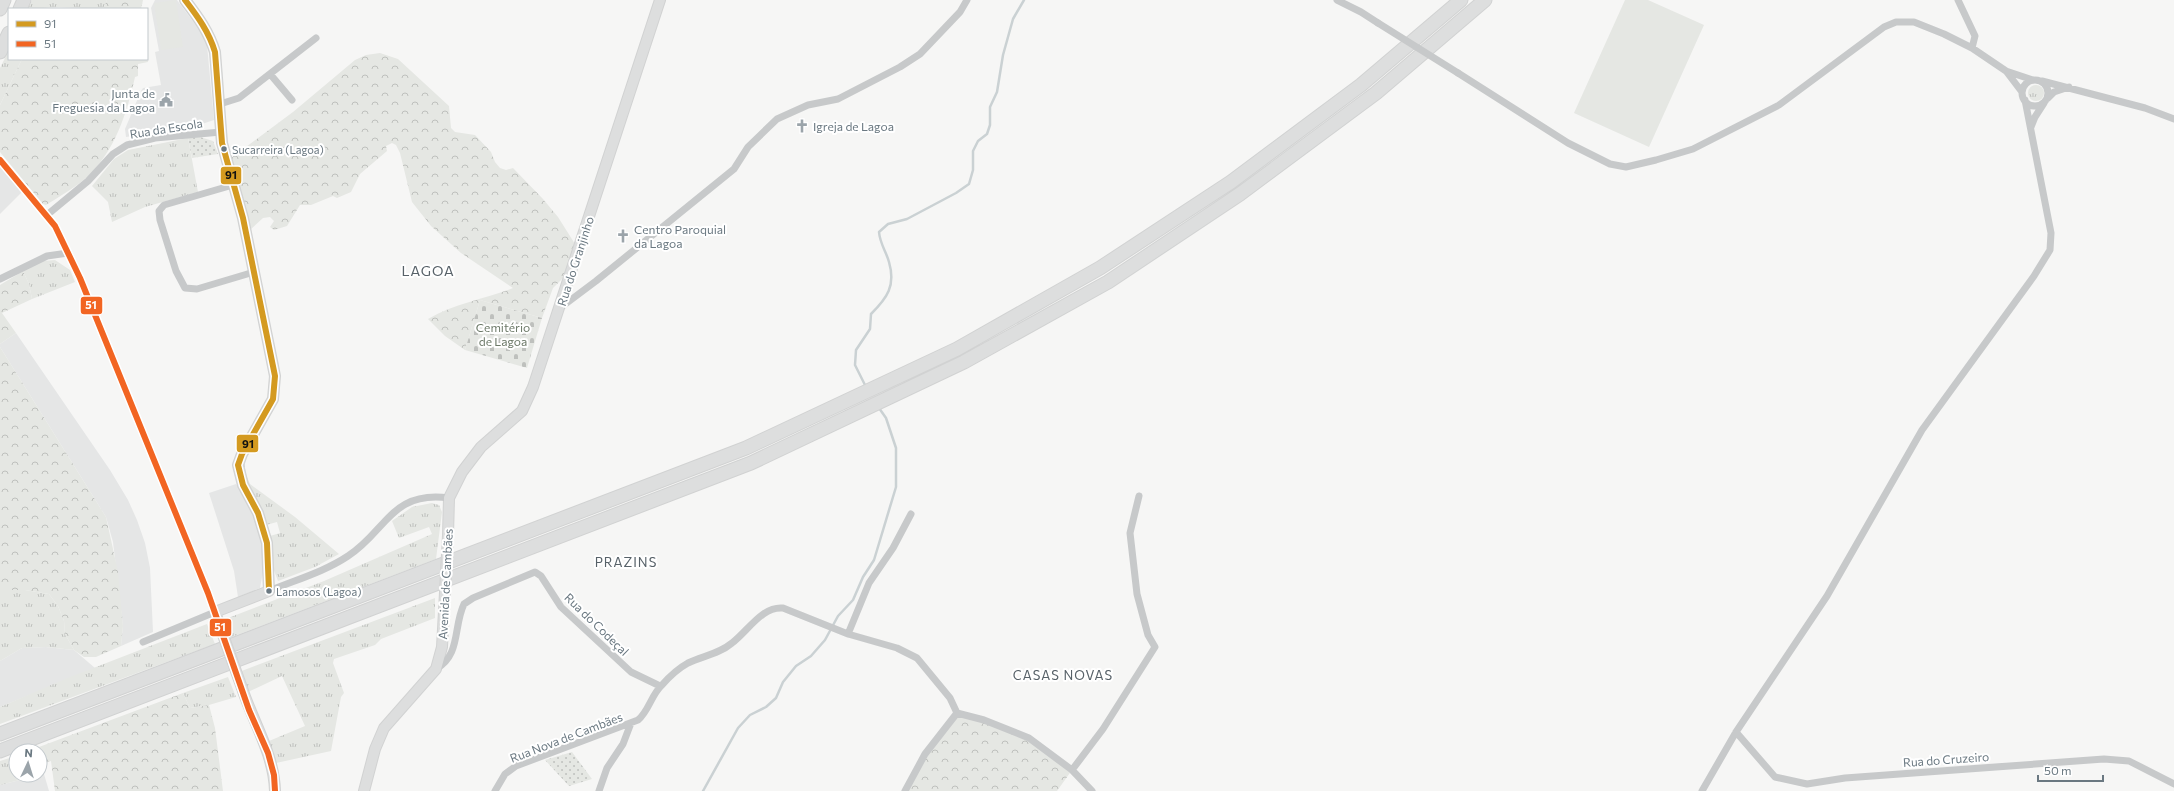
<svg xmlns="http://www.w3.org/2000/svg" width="2174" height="791" viewBox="0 0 2174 791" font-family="Commissioner,sans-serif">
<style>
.built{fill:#e5e6e6}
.grass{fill:url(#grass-tufts)}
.forest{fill:url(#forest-crowns)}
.cemetery{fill:url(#cemetery-stones)}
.park{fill:url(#park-dots)}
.pitch{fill:#e5e7e3}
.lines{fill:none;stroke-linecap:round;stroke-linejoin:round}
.stream{stroke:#cad1d3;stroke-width:2.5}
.secondary-casing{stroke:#d1d2d2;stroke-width:12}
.highway-casing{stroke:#d1d2d2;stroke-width:15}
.street{stroke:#c7c9ca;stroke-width:7}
.secondary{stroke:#dddede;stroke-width:10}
.highway{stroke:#dddede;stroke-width:13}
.secondary-bridge-casing{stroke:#d1d2d2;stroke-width:12;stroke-linecap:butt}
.street-bridge{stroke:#c7c9ca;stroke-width:7}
.secondary-bridge{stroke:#dddede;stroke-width:10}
.bus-1-casing{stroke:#fff;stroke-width:9}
.bus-2-casing{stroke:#fff;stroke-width:9}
.bus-1{stroke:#d49a20;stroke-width:6}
.bus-2{stroke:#f26522;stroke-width:6}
.bus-dot{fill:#6a7881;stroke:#fff;stroke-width:1.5}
.labels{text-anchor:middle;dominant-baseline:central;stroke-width:4;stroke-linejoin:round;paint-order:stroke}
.bus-label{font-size:11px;fill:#6a7881;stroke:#fff;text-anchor:start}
.poi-label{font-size:12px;fill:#6a7881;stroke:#fff;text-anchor:start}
.street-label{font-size:12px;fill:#6a7881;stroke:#fff}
.park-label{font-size:12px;fill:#6c7968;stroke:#fff}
.neighbourhood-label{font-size:13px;letter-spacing:1px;fill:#576168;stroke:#fff}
.quarter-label{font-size:14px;letter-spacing:1px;fill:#576168;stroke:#fff}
.line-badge{stroke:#fff;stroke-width:1.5}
.badge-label{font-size:11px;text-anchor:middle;font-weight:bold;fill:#fff}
.pale-badge-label{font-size:11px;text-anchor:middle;font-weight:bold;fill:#111}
</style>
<defs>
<pattern id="grass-tufts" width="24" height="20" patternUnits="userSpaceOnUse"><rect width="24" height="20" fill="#e5e7e3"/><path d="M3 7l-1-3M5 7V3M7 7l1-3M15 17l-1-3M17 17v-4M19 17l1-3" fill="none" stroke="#bec0bd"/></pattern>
<pattern id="forest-crowns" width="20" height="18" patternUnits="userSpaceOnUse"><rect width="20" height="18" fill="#e5e7e3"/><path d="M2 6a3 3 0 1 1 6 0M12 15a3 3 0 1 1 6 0" fill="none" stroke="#bec0bd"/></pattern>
<pattern id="cemetery-stones" width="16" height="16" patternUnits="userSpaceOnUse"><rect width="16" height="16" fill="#e5e7e3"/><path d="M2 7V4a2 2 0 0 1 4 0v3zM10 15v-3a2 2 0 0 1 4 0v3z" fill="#bec0bd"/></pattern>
<pattern id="park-dots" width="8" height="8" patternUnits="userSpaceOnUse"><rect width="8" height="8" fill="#e5e7e3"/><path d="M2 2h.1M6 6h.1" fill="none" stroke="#bec0bd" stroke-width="1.8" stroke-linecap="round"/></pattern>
</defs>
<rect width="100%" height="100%" fill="#f6f6f5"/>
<path class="built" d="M 155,0 L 177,0 L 201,32 L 207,45 L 214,120 L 199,125 L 195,123 L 142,131 L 139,135 L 126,137 L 125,129 L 141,91 L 143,88 L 161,85 L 155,52 L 159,51 L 151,8 Z
M 0,167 L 22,192 L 0,214 Z
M 16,333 L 110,470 L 128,500 L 137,520 L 145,543 L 150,568 L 153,632 L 121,646 L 123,626 L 113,542 L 106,517 L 0,347 L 0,344 Z
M 236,484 L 250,505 L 261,534 L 265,561 L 260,588 L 238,597 L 234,571 L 209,493 Z
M 46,647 L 74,650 L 95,668 L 0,707 L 0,661 L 22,648 Z
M 44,774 L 49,791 L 0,791 L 0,785 Z"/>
<path class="grass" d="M 32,0 L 107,0 L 103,9 L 59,7 L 28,9 Z
M 9,50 L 9,59 L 22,59 L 0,105 L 0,68 Z
M2028 93a8 8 0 1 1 16 0a8 8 0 1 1-16 0Z
M 188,138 L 198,192 L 145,207 L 112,222 L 108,202 L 92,186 L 114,159 L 128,150 Z
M 55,260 L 70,270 L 75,282 L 32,299 L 29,284 L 23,271 L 43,261 Z
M 244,460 L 246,475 L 250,484 L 295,517 L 339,554 L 315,567 L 278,581 L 273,568 L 270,536 L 280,533 L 277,522 L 266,525 C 259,509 239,477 244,460 Z
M 432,503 L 439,505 L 442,512 L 436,559 L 229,638 L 223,620 L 324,581 L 432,534 L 429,527 L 399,538 L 392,521 L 412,507 Z
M 0,590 L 25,590 L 49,594 L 58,606 L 64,621 L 65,634 L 74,650 L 46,647 L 22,648 L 0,661 Z
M 435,598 L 435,618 L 381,639 L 375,645 L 334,659 L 333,663 L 344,693 L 341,697 L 331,751 L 276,763 L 269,741 L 305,726 L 282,676 L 248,692 L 239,672 Z
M 207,624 L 215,644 L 0,724 L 0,707 L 65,679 Z
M 228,677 L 236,697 L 209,705 L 190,708 L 183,693 Z
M 40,753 L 44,774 L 0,785 L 0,761 L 16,756 L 16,775 L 40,775 Z"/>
<path class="forest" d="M 107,0 L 143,0 L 141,9 L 103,9 Z
M 380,53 L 398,59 L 449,106 L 451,128 L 455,132 L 475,135 L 491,152 L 495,162 L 500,168 L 506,170 L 513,168 L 543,199 L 558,217 L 575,244 L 565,276 L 553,288 L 542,318 L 480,300 L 465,350 L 445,336 L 428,319 C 455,303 485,299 513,288 L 461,253 L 431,226 L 412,202 L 400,153 L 396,145 L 392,143 L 386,146 L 387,151 L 360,174 L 351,192 L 337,198 L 333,196 L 311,205 L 300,205 L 287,226 L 274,230 L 270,227 L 274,221 L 270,217 L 263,218 L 250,230 L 231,158 L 293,112 L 355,60 L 366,55 Z
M 147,57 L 148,62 L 138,64 L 138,76 L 135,77 C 127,113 115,151 87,177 C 75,188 60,196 46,205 L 43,204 L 0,152 L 0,105 L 22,59 L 147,59 Z
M 23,271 L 29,284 L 32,299 L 2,313 L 16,333 L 0,344 L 0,285 Z
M 0,347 L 106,517 L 118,572 L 123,626 L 121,646 L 96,657 L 84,657 L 74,650 L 65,634 L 64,621 L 58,606 L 49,594 L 25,590 L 0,590 Z
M 183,693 L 190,708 L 209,705 L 215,728 L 223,791 L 55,791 L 51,761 L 43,764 L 39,747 Z
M 957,713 L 1017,733 L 1072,770 L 1057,791 L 905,791 L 925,754 Z"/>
<path class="cemetery" d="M 480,300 L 542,318 L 527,368 L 465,350 Z"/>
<path class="park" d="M 200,137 L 213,141 L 218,154 L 192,158 L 188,138 Z
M 572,752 L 592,779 L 569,786 L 545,760 Z"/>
<path class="pitch" d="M 176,0 L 183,47 L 161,50 L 154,3 Z
M 1625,0 L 1648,0 L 1704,25 L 1649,147 L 1574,113 Z"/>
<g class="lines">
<path class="stream" d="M 866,387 L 855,365 L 856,350 L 870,329 L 871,314 C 887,298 896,286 889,262 C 886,251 880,244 879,232 L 888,224 L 907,219 L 956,193 L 969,184 L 973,170 L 973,151 L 978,141 L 987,134 L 990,125 L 990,107 L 997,92 L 1003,55 L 1013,19 L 1024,0
M 703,791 L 738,728 L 750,715 L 766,707 L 776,698 L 783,682 L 796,666 L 811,656 L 825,640 L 838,616 L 853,600 L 863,577 L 874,560 L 896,487 L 896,448 L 886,418 L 879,408"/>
<g class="secondary-casing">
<path id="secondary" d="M 185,0 C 198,17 209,32 215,52 L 222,143 L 243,218 L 275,376 L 273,399 L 242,454 L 238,465 L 243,485 L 258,513 L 267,543 L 269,591 L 215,612 L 218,621
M 448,535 L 449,498 L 462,472 L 481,447 L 522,411 L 533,387 L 660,0
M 242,688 C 253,722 274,754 275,791
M 364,791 L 375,749 L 384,728 L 436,669 L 442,647 L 444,611"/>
</g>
<g class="highway-casing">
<path id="highway" d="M 0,9 L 4,0
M 20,9 L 24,0
M 0,52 L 9,33
M 0,734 L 746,448 L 957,349 L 1100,268 L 1231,182 L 1361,85 L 1461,0
M 0,751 L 751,463 L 964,362 L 1108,282 L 1240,194 L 1376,93 L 1485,0"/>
</g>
<path class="street" d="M 1337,0 L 1361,12 L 1378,23
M 1958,0 L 1975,36 L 1972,48
M 2006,71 L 2033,80
M 1458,73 L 1568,143 L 1610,164 L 1626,167 L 1656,160 L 1693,149 L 1779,105 L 1884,27 L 1896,22 L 1914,22 L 1944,34 L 1972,48 L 2006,71 L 2022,92
M 270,74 L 292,100
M2022 93a13 13 0 1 1 26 0a13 13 0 1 1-26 0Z
M 2042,81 L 2145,108 L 2174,119
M 2048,98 L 2054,92 L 2069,87
M 220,104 L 239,98 L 316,38
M 2031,127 L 2035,117 L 2044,103
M 0,160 L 55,226 L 80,278 L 215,612 L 143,642
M 233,185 L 164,205 L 159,211 L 160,220 L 176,271 L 185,288 L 197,289 L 254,272
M 47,215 L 88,181 L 113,154 L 127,145 L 155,138 L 221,132
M 0,279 L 47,256 L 68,253
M 560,308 L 596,281 L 734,169 L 748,147 L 777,119 L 808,105 L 838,99 L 900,67 L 920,54 L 960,12 L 967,0
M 269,591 C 295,580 324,572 348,556 C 386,532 391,490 449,498
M 848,634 L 869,583 L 893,548 L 911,514
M 436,669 C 461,655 453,627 464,604 L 473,598 L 535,572 L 541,576 L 561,607 L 631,672 L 660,686
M 957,713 L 984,720 L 1029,738 L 1072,770 L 1103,729 L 1155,647 L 1148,635 L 1137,594 L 1130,533 L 1139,496
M 1736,732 L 1775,777 L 1807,784 L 1845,778 L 2104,759 L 2129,761 L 2174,784
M 1072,770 L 1092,791
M 495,791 L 505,774 L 516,766 L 638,720 C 649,711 651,695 662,685 C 669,677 679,668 688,663 C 703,656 719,654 732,643 C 748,631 762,606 783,608 L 848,634 L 897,648 L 917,658 L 950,698 L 957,713
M 599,791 L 607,768 L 623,744 L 631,723
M 905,791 L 925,754 L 957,713
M 1702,791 L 1736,732 L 1827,596 L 1922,430 L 2034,276 L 2050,250 L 2051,233 L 2025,100"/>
<use href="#secondary" class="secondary"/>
<use href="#highway" class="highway"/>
<g class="secondary-bridge-casing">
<path id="secondary-bridge" d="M 444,611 L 448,535
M 218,621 L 242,688"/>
</g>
<path class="street-bridge" d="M 1378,23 L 1458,73"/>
<use href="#secondary-bridge" class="secondary-bridge"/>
<g class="bus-1-casing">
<path id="bus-1" d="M 185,0 C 198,17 209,32 215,52 L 222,143 L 243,218 L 275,376 L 273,399 L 242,454 L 238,465 L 243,485 L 258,513 L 267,543 L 269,591"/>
</g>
<g class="bus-2-casing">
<path id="bus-2" d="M 0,160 L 55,226 L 80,278 L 208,593 L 249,710 L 268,753 L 274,775 L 275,791"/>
</g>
<use href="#bus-1" class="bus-1"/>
<use href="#bus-2" class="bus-2"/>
</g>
<defs>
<g id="civic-bare" transform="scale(1.08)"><path d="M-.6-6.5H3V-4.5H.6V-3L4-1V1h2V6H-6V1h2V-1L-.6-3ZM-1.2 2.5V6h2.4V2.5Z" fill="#9ba4aa" stroke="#fff" stroke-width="2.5" paint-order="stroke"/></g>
<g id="church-bare" transform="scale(1.08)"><path d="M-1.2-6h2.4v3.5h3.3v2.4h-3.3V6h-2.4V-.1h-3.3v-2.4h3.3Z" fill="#9ba4aa" stroke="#fff" stroke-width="2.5" paint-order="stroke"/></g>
</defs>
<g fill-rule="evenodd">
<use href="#civic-bare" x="166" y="100"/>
<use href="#church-bare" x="802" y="126"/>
<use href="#church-bare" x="623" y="236"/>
</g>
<g class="bus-dot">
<circle cx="224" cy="149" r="3.5"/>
<circle cx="269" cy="591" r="3.5"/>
</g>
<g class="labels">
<g class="bus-label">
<text x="232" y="149">Sucarreira (Lagoa)</text>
<text x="276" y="591">Lamosos (Lagoa)</text>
</g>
<g class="poi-label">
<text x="155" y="93" text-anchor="end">Junta de<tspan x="155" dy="14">Freguesia da Lagoa</tspan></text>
<text x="813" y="126">Igreja de Lagoa</text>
<text x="634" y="229">Centro Paroquial<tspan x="634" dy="14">da Lagoa</tspan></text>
</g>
<g class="street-label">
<text transform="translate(166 128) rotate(-9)">Rua da Escola</text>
<text transform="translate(575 261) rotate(-72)">Rua do Granjinho</text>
<text transform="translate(445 584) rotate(-87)">Avenida de Cambães</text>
<text transform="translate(597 624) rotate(44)">Rua do Codeçal</text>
<text transform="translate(566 737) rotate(-21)">Rua Nova de Cambães</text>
<text transform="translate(1946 759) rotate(-4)">Rua do Cruzeiro</text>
</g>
<g class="park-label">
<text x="503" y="327">Cemitério<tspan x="503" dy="14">de Lagoa</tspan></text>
</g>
<g class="neighbourhood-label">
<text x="626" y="562">PRAZINS</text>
<text x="1063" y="675">CASAS NOVAS</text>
</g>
<g class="quarter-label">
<text x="428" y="270">LAGOA</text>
</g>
</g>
<g class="line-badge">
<rect x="220" y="166" width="22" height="19" rx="4" fill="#d49a20"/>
<rect x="80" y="296" width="23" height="19" rx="4" fill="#f26522"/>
<rect x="236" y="434" width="23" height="19" rx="4" fill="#d49a20"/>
<rect x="209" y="618" width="23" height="19" rx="4" fill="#f26522"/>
</g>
<g class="badge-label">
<text x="91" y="309">51</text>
<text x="220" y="631">51</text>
</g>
<g class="pale-badge-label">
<text x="231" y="179">91</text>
<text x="248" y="448">91</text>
</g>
<rect x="8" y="8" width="140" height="52" fill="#ffffff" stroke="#c3c9cd"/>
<rect x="16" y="21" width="20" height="6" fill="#d49a20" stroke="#c3c9cd"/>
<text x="44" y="28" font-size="12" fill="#6a7881">91</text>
<rect x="16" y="41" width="20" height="6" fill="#f26522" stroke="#c3c9cd"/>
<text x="44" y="48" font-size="12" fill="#6a7881">51</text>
<g transform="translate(28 763) rotate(4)"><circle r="19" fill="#ffffff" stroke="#c3c9cd"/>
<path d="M0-3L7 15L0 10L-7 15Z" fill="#9ba4aa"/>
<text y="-6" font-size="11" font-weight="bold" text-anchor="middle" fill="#6a7881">N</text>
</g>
<path d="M2038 775v6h65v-6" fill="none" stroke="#6a7881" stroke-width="2"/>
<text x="2044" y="775" font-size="12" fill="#6a7881" stroke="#ffffff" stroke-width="3" paint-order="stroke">50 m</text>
</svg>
